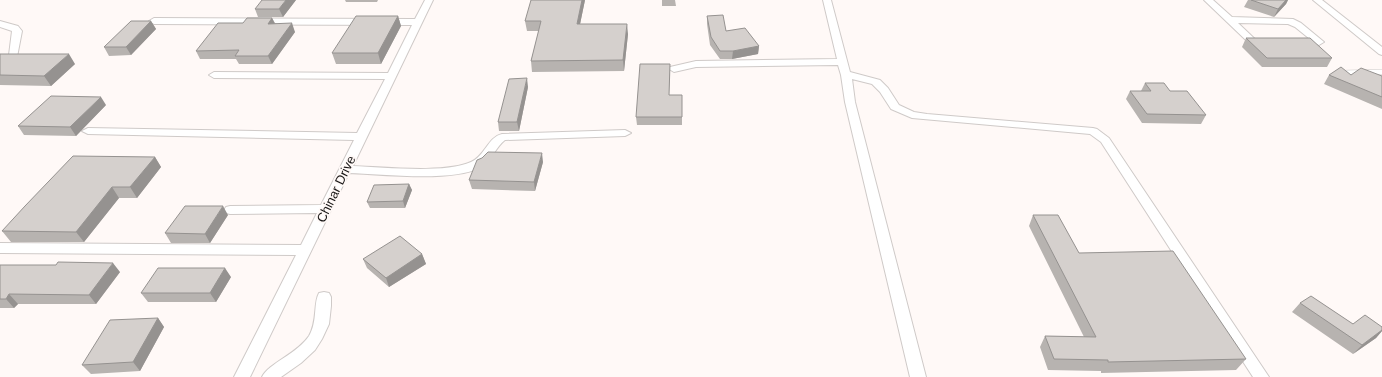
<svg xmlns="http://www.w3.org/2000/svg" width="1382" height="377" viewBox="0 0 1382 377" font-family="Helvetica,sans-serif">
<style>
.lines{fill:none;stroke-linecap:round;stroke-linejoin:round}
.lane-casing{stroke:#cfcac8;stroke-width:6}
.street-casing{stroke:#cfcac8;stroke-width:2}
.lane{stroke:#fff;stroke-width:5}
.street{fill:#fff;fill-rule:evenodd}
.wall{fill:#b7b3b0}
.shaded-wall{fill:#959290}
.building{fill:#d5d0cd;stroke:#959290}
.labels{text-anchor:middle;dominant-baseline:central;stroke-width:3.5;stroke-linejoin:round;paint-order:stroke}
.street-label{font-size:13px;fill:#1a1817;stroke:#fff9f7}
</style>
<rect width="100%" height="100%" fill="#fff9f7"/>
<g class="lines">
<g class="lane-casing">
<path id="lane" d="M 1342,73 L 1382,72"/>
</g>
<g class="street-casing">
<path id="street" d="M 425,0 L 433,0 L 353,166 C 382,167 445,174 471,162 C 485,156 488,137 502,134 L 625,130 L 631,133 L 625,136 L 505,140 C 496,147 492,159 483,166 C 457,183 381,174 349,173 L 250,377 L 234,377 L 296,255 L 0,253 L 0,243 L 301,245 L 317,213 L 230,214 L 226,213 L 224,210 L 226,207 L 230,206 L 321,205 L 354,140 L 88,134 L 82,131 L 88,128 L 357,133 L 385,79 L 214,78 L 209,75 L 214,72 L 388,73 L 412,25 L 154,24 L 149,21 L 154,18 L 415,19 Z
M 823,0 L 831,0 L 850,72 L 880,80 L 888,88 L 899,105 L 914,112 L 927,114 L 1093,128 L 1097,129 L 1109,138 L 1269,377 L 1253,377 L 1101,142 L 1090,134 L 912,118 L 891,109 L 880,92 L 872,84 L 852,79 L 855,102 L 926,377 L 910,377 L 845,102 L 841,75 L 838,65 L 696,67 L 674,72 L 669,69 L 670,67 L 696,61 L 837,59 Z
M 1204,0 L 1213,0 L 1232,17 L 1293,19 L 1301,23 L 1324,42 L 1319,45 L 1316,44 L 1295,27 L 1288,24 L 1238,23 L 1258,42 L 1253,45 L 1250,44 Z
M 1313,0 L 1322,0 L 1382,47 L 1382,55 L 1379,54 Z
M 0,21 L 18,26 L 22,31 L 17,57 L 14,58 L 9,55 L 12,31 L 0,27 Z
M 324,292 L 329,293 L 331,297 L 331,306 L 329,324 L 322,339 L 315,350 L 301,363 L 281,377 L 262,377 C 269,363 297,354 309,336 C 318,321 313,304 319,293 Z"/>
</g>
<use href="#lane" class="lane"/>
<use href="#street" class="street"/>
</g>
<path class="wall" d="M 296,0 L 283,17 L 258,17 L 255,9 Z
M 345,0 L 378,0 L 377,2 L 346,2 Z
M 585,0 L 580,24 L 628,34 L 624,71 L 532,72 L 531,61 L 539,31 L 527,31 L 525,21 Z
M 662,0 L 675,0 L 676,6 L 662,6 Z
M 1248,0 L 1288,0 L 1286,4 L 1274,17 L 1244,7 Z
M 398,16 L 401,26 L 381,64 L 336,64 L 332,53 Z
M 707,16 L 726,31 L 759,46 L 758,54 L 732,59 L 720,59 L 710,45 L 707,24 Z
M 272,18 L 275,23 L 295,32 L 272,64 L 239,64 L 236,59 L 200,59 L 196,51 L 243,23 Z
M 151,21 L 156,29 L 131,55 L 109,56 L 104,47 Z
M 1246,38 L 1332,58 L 1327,67 L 1262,67 L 1242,47 Z
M 0,54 L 75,64 L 51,86 L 0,85 Z
M 670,64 L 669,95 L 682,95 L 682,125 L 637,125 L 636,117 Z
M 1329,75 L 1382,76 L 1382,109 L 1324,84 Z
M 1145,83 L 1170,91 L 1206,115 L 1201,124 L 1142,123 L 1126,99 L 1130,91 L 1141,91 Z
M 528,87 L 519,131 L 499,131 L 498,122 Z
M 106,105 L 76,136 L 24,135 L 18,126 Z
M 155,157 L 161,167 L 137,198 L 119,198 L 84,242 L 11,242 L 2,231 Z
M 543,162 L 535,191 L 472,189 L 469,180 Z
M 409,184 L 412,190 L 405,208 L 370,208 L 367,202 Z
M 228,215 L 210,243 L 171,243 L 165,233 Z
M 1033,215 L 1079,253 L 1246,359 L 1236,370 L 1101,373 L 1101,371 L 1048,370 L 1040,347 L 1045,336 L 1084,337 L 1029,226 Z
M 422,254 L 426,264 L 389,287 L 367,268 L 363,259 Z
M 0,265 L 120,272 L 96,304 L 18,304 L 14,308 L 0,308 Z
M 231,277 L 216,302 L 148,302 L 141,293 Z
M 1300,303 L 1353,324 L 1382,327 L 1382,331 L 1376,338 L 1353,354 L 1292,312 Z
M 158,318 L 164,327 L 140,371 L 91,374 L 82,365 Z"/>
<path class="shaded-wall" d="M 286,0 L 296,0 L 283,17 L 279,9 Z
M 582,0 L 585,0 L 578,34 L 577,24 Z
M 1286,0 L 1288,0 L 1286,4 L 1274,17 L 1278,9 Z
M 398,16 L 401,26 L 381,64 L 378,53 Z
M 272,18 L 276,26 L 268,24 Z
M 151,21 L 156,29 L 131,55 L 126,47 Z
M 292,23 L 295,32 L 272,64 L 268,56 Z
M 627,24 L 628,34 L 624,71 L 623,60 Z
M 759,46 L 758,54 L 732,59 L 733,51 Z
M 69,54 L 75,64 L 51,86 L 44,76 Z
M 527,78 L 528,87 L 519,131 L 517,122 Z
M 101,97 L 106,105 L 76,136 L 70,127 Z
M 542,153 L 543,162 L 535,191 L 534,182 Z
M 155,157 L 161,167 L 137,198 L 130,187 Z
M 409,184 L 412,190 L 405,208 L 403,201 Z
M 112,187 L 119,198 L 84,242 L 76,232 Z
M 223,206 L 228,215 L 210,243 L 205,234 Z
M 422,254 L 426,264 L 389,287 L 386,278 Z
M 113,263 L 120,272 L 96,304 L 89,295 Z
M 225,268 L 231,277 L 216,302 L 210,293 Z
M 9,294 L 18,304 L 14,308 L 6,299 Z
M 158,318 L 164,327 L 140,371 L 133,362 Z
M 1382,330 L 1382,331 L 1376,338 L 1353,354 L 1362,345 Z"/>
<path class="building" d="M 262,0 L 286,0 L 279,9 L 255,9 Z
M 531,0 L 582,0 L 577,24 L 627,24 L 623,60 L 531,61 L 541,21 L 525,21 Z
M 1251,0 L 1286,0 L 1278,9 Z
M 723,15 L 726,31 L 745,28 L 759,46 L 733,51 L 720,51 L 711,37 L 707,16 Z
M 356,16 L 398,16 L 378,53 L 332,53 Z
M 247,18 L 272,18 L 268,24 L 292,23 L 268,56 L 235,56 L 239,50 L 196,51 L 218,23 L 243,23 Z
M 131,21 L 151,21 L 126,47 L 104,47 Z
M 1246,38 L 1310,38 L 1332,58 L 1267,58 Z
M 0,54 L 69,54 L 44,76 L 0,75 Z
M 640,64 L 670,64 L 669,95 L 682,95 L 682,117 L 636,117 Z
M 1341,67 L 1351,75 L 1361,68 L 1382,76 L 1382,97 L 1329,75 Z
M 527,78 L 517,122 L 498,122 L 509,79 Z
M 1145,83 L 1164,83 L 1170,91 L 1187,91 L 1206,115 L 1147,114 L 1130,91 L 1151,91 Z
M 51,96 L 101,97 L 70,127 L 18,126 Z
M 488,152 L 542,153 L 534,182 L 469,180 L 477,160 L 482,158 Z
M 73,156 L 155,157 L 130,187 L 112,187 L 76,232 L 2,231 L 25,206 Z
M 409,184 L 403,201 L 367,202 L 374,185 Z
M 185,206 L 223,206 L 205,234 L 165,233 Z
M 1033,215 L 1058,215 L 1079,253 L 1173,251 L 1246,359 L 1108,362 L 1108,360 L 1054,359 L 1045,336 L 1096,337 Z
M 400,236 L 422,254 L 386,278 L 363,259 Z
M 58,262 L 113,263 L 89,295 L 9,294 L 6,299 L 0,299 L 0,265 L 56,265 Z
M 158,268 L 225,268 L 210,293 L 141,293 Z
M 1311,296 L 1353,324 L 1365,315 L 1382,327 L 1382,330 L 1362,345 L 1300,303 Z
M 158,318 L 133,362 L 82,365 L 110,320 Z"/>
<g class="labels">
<g class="street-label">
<text transform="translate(336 189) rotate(-64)">Chinar Drive</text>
</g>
</g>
</svg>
